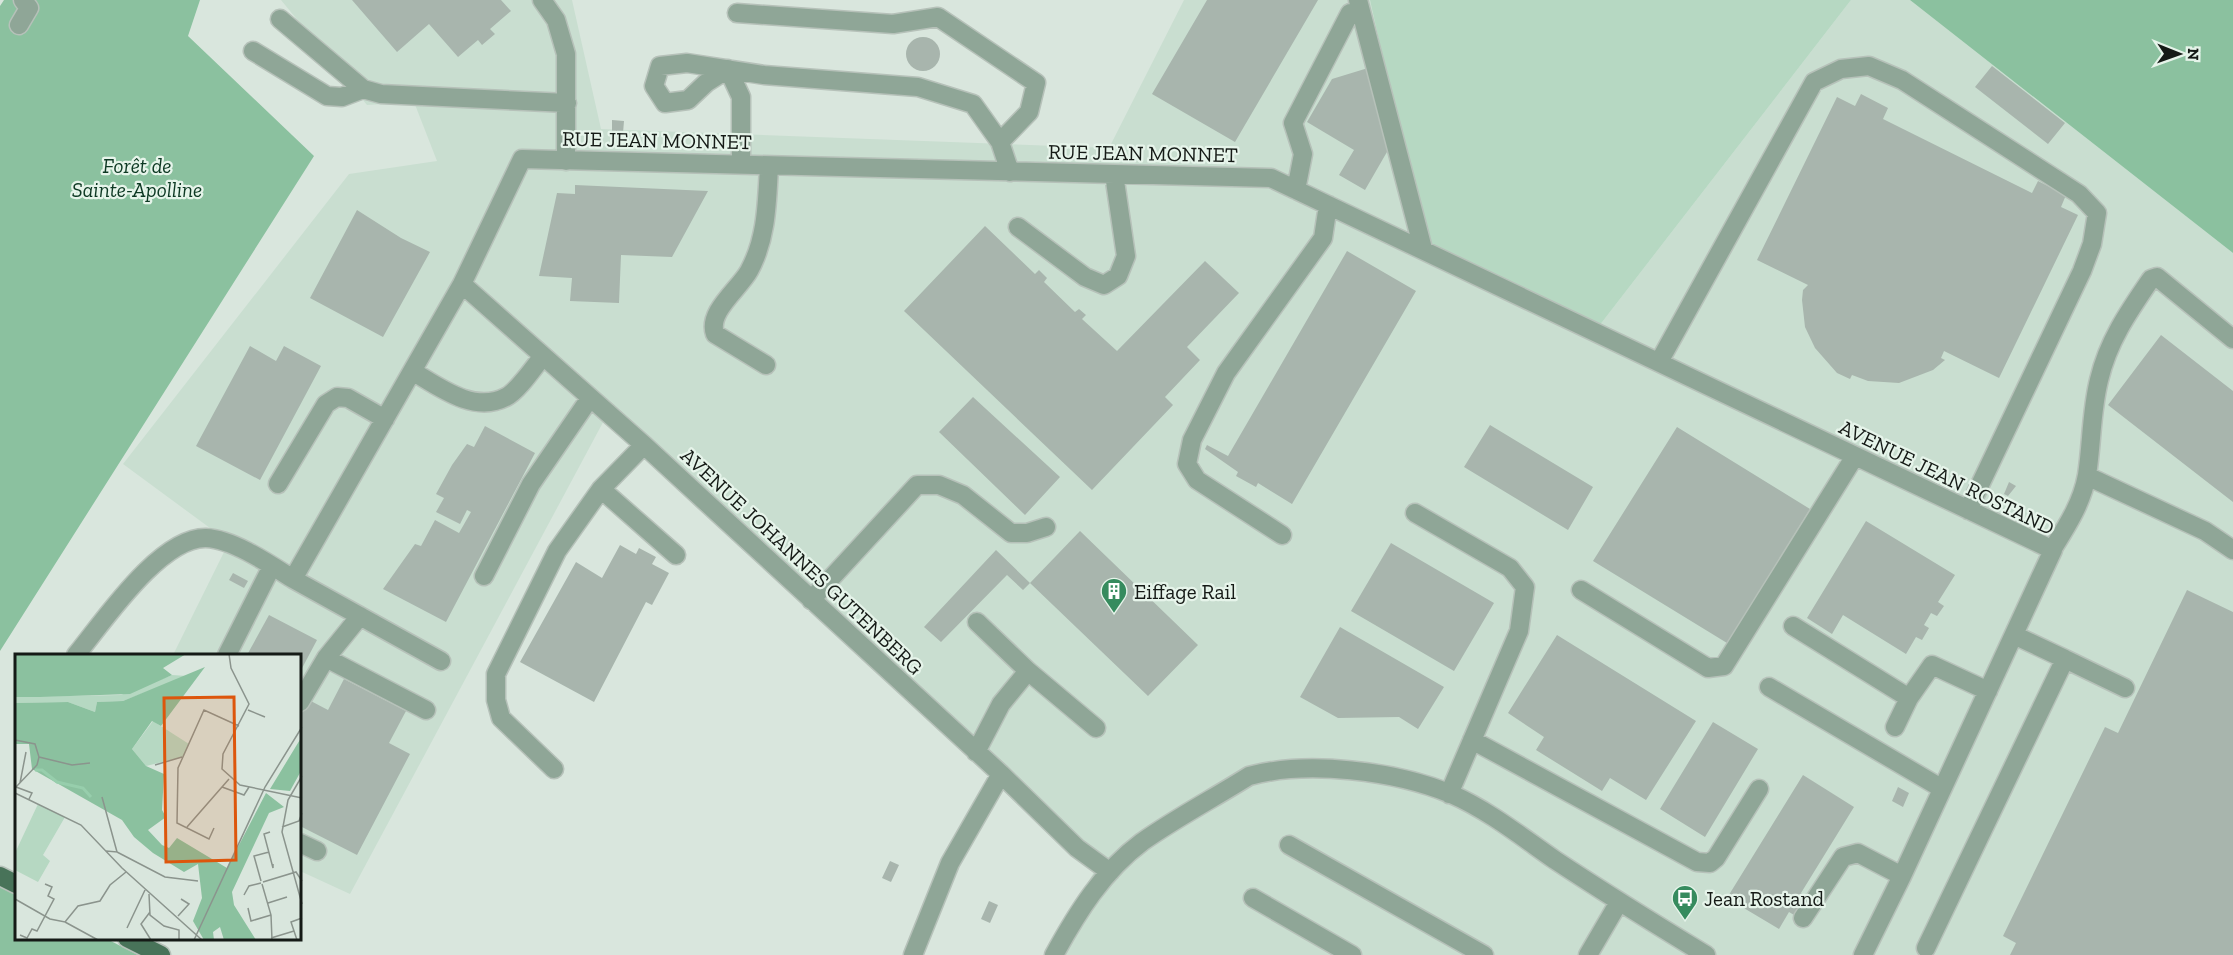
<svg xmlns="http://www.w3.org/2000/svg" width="2233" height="955" viewBox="0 0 2233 955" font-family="'Zilla Slab',serif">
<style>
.built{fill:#c9ded0}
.green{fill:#b6d8c2}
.forest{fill:#8bc19f}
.building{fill:#a8b5ad}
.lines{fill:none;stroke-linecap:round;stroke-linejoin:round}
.minor-casing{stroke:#b6c1b9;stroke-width:21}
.major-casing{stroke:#b6c1b9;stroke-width:21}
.minor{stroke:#8fa697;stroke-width:18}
.major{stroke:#487359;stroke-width:18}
.labels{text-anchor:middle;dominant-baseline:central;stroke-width:4.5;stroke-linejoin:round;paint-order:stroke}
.street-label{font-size:21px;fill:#151a16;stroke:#e6f4ea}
.park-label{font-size:21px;font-style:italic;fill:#0d3923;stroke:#e6f4ea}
.poi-label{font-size:21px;fill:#151a16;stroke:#e6f4ea;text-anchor:start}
.inset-river{fill:none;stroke:#97ceac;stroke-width:3}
.inset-road{fill:none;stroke:#8b948d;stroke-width:1.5}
.view{fill:#dd560c;fill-opacity:0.15;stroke:#dd560c;stroke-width:3}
.inset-edge{fill:none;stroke:#151a16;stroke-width:3}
</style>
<rect width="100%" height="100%" fill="#d9e6dd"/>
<path class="built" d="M 281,0 L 572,0 L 601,129 L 1109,148 L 1184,0 L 1370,0 L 1425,248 L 1596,330 L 1851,0 L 1910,0 L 2233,253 L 2233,955 L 1055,955 L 1059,930 L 1097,867 L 608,413 L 350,894 L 300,871 L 300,655 L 173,655 L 229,542 L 123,464 L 349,174 L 437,161 L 414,102 L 367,105 Z"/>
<path class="green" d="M 1370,0 L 1851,0 L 1596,330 L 1425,248 Z"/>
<path class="forest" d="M 4,0 L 200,0 L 188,36 L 314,156 L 0,651 L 0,6 Z
M 1910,0 L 2233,0 L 2233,253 Z
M 0,880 L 16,889 L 16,938 L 107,939 L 138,955 L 0,955 Z"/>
<path class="building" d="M 352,0 L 501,0 L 511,11 L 490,29 L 495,34 L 482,45 L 478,40 L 458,57 L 429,24 L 397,52 Z
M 1207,0 L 1318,0 L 1235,142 L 1152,94 Z
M906 54a17 17 0 1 1 34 0a17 17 0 1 1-34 0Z
M 1992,66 L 2065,123 L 2048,144 L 1975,87 Z
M 1368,68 L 1391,145 L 1365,190 L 1339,175 L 1354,150 L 1307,122 L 1332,79 Z
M 1861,94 L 1888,108 L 1883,119 L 2032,193 L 2038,181 L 2066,195 L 2061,207 L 2078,215 L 1999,378 L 1944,351 L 1941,358 L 1945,360 L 1933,370 L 1899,383 L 1868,381 L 1852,375 L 1850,379 L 1837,373 L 1815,348 L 1805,327 L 1802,300 L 1803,290 L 1808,285 L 1757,260 L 1837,97 L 1855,106 Z
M 612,120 L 624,121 L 623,133 L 612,132 Z
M 575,185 L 708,191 L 672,257 L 621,255 L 619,303 L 570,301 L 572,278 L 539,276 L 557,193 L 575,194 Z
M 357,210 L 401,238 L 430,252 L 383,337 L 310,298 Z
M 985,226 L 1035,274 L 1039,270 L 1047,278 L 1044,282 L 1075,312 L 1079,309 L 1086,315 L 1082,319 L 1117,351 L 1205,261 L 1239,293 L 1187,347 L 1200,360 L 1165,397 L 1173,405 L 1092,490 L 904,311 Z
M 1347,251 L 1416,291 L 1292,504 L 1258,483 L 1256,487 L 1236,476 L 1238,472 L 1205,449 L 1207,445 L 1228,456 Z
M 2161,335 L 2233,391 L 2233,502 L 2108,405 Z
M 250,346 L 276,361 L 284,346 L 321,366 L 260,480 L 196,446 Z
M 973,397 L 1060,477 L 1025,515 L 939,432 Z
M 1490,425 L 1593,487 L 1568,530 L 1464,467 Z
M 485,426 L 535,453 L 446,622 L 383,589 L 415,544 L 421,546 L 435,520 L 459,533 L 471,512 L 467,510 L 460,524 L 436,512 L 444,498 L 436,494 L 452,465 L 467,444 L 474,447 Z
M 1677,427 L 1810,509 L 1727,643 L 1593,561 Z
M 2009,482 L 2016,486 L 2008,496 L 2004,494 Z
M 1866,521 L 1955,575 L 1938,602 L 1944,606 L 1937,616 L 1931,613 L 1924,625 L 1929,628 L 1922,640 L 1916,637 L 1906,654 L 1843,615 L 1832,634 L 1807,618 Z
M 1080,531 L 1198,645 L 1148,696 L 1030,583 Z
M 1391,543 L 1494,603 L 1454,671 L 1351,611 Z
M 620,545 L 636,554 L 639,548 L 656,557 L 652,564 L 669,573 L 652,605 L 646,602 L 594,702 L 520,662 L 576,562 L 602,578 Z
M 996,550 L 1030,583 L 1023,590 L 1007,575 L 941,642 L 924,627 Z
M 233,573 L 248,581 L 244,588 L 229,580 Z
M 2187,590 L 2233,612 L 2233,955 L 2010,955 L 2016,943 L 2003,936 L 2105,727 L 2118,733 Z
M 269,615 L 317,640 L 300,672 L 300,655 L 247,655 Z
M 1340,627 L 1444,687 L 1418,729 L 1399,717 L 1338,718 L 1300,697 Z
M 1557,635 L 1696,721 L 1646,800 L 1610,778 L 1602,791 L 1536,750 L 1544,737 L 1508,713 Z
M 344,679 L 406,711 L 389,743 L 410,754 L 357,855 L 300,826 L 300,712 L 307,699 L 328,710 Z
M 1713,722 L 1758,749 L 1705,837 L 1660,809 Z
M 1803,775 L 1854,807 L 1801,893 L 1805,896 L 1794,915 L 1789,912 L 1779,929 L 1727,898 Z
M 1898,787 L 1909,793 L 1903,807 L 1892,801 Z
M 890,861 L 899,865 L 891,882 L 882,878 Z
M 989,901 L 998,905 L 990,923 L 981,919 Z"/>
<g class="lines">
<g class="minor-casing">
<path id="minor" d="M 542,0 L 556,20 L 566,54 L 566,161
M 1358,0 L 1423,249
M 737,13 L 893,24 L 938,17 L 1036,83 L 1029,112 L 1000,142
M 280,19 L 363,89 L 381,94 L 567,103
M 19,25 L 29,8 L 23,0
M 253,51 L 327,96 L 342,97 L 363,89
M 741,165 L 741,97 L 728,69 L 706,83 L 688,100 L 665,103 L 654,86 L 660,66 L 687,63 L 764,75 L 918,87 L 973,104 L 1000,142 L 1010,172
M 1296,190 L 1303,154 L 1293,123 L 1350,13
M 1018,227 L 1085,277 L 1104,285 L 1118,276 L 1126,256 L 1114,174
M 462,284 L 644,445 L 1001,774 L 1077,848 L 1110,872
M 1659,362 L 1814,82 L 1841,69 L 1869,66 L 1902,80 L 2079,194 L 2097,213 L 2092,244 L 2082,271 L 1968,510
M 766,365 L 715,334 C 707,312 739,289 749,271 C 767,238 767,202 769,166
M 412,371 C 439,387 474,414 506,397 C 518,391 534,367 543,356
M 2087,476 L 2205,531 L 2233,550
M 278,484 L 326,404 L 337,397 L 348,398 L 385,419
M 601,489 L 676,555
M 1415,513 L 1510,568 L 1525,587 L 1519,631 L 1449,794
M 1282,535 L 1197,480 L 1187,464 L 1192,440 L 1226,373 L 1323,238 L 1328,205
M 2052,550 C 2067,526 2082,503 2087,475 C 2092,443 2091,412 2099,380 C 2108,341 2129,311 2151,279 L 2157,277 L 2233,339
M 484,576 L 531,484 L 590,398
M 1581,590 L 1708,668 L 1724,666 L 1855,456
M 811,600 L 917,485 L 939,485 L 963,495 L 1011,533 L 1027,533 L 1046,527
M 977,622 L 1028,671
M 1793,626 L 1909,698
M 76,655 C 104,621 160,537 206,538 C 233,539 271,565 293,579
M 227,655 L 272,566
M 326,658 L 426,710
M 2065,659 L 2125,688
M 441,661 L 293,579 L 462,284 L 522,159 L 1271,178 L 2053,550 L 1902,876 L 1863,955
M 1769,687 L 1941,788
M 300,702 L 326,658 L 360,616
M 1895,727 L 1909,698 L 1932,665 L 1988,691
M 1472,740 L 1697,862 L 1710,863 L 1716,858 L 1759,789
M 976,752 L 1001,704 L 1028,671 L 1096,728
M 554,769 L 501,718 L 496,700 L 496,674 L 557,551 L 601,489 L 644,445
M 300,843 L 317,851
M 1289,845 L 1484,955
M 1253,898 L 1352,955
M 1803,918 L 1843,857 L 1858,853 L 1902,876
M 1926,948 L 2065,659 L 2014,635
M 913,955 L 950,863 L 1001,774
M 1054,955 C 1077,913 1103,871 1142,842 C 1176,818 1214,798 1249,776 C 1308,760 1395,771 1451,794 C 1488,810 1522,837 1555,860 C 1605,893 1655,924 1706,955
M 1588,955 L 1619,902"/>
</g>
<g class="major-casing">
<path id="major" d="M 0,876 L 16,884
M 127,938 L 161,955"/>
</g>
<use href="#minor" class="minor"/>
<use href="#major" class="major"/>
</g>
<defs>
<g id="building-pin" transform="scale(1.35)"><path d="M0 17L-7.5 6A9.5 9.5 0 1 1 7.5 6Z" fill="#368b5e" stroke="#e6f4ea"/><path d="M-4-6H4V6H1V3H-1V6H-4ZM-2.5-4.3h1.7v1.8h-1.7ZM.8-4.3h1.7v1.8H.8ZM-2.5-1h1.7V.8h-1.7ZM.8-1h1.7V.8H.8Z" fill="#fff"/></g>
<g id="bus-pin" transform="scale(1.35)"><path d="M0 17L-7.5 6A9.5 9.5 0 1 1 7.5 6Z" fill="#368b5e" stroke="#e6f4ea"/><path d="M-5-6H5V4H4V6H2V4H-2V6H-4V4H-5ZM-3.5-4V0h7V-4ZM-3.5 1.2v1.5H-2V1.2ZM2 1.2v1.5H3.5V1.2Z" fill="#fff"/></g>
</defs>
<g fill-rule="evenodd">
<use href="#building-pin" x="1114" y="591"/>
<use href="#bus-pin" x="1685" y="898"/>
</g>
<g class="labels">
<g class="street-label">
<text transform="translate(657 140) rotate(1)">RUE JEAN MONNET</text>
<text transform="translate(1143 153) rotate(1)">RUE JEAN MONNET</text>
<text transform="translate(1947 477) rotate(26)">AVENUE JEAN ROSTAND</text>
<text transform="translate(802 561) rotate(43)">AVENUE JOHANNES GUTENBERG</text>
</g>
<g class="park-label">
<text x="137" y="165">Forêt de<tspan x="137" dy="24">Sainte-Apolline</tspan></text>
</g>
<g class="poi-label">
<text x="1134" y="591">Eiffage Rail</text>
<text x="1704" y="898">Jean Rostand</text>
</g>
</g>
<g transform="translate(15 654)">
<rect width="286" height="286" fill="#d9e6dd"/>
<path d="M 157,21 L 172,22 L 108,47 L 82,48 L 80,58 L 53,48 L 0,49 L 0,43 L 106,41 ZM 138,67 L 174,90 L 168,103 L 131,112 L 117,95 ZM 23,150 L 50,163 L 28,201 L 35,207 L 23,228 L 0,216 L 0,199 Z" fill="#b6d8c2"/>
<path d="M 0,0 L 171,0 L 148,14 L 157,21 L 115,40 L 25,43 L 0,43 ZM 190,13 L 146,72 L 137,67 L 117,95 L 131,112 L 149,120 L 147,156 L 151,163 L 133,176 L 147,191 L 154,194 L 162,184 L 212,214 L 251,139 L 269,153 L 254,159 L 217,238 L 219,251 L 241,286 L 209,286 L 205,273 L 198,278 L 199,286 L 189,286 L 178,267 L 187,244 L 183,210 L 169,218 L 138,199 L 119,183 L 107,166 L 17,115 L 14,90 L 0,90 L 0,49 L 53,48 L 80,58 L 82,48 L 108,47 ZM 286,84 L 286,117 L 275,137 L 255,135 Z" fill="#8bc19f"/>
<path class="inset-river" d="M 20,116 L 27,116 L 42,128 L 68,134 L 76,143"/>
<path class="inset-road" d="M 214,0 L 216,14 L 234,50 L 208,100 L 207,115 L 225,131 L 287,144M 233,56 L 250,63M 0,86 L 20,90 L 24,103 L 22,111 L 0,134M 24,103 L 57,111 L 75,109M 140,111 L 167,103M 287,122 L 273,146 L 267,178 L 287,250M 5,129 L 11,98M 1,133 L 17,139 L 14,145M 207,133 L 229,141 L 234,133M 0,139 L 66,171 L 107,214 L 187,286M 87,143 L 102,198 L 91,197M 172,173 L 214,125M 267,173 L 284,167 L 287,159M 199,174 L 194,185 L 162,169 L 163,114 L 189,56 L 224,72M 255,178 L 249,180 L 258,214 L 258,210M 102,198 L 150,223 L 183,227M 246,227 L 239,202 L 254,198M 248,228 L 281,218 L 287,227M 247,230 L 256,261 L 257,286M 134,240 L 135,261 L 149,272 L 164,276 L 164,286M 229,241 L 234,232 L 246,229M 0,245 L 35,265 L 50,268 L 63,252 L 85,247 L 95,231 L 111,218M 253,249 L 272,243M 233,254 L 236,267 L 256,261M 135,258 L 126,270 L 136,286M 163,262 L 174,250 L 166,245M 50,268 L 83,286M 112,274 L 130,236M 5,281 L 12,284 L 17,275 L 22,277 L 39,245 L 33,242 L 37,233 L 30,230M 256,284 L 279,277M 179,286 L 250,133 L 287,73M 282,286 L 276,268 L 287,264"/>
<path class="view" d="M 219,43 L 221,206 L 151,208 L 149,44 Z"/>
<rect width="286" height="286" class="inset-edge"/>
</g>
<g transform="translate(2179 54) rotate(91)" stroke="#e6f4ea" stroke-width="4.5" paint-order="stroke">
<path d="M0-4.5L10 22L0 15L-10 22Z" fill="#151a16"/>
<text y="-9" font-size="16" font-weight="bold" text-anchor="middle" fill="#151a16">N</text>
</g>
</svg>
